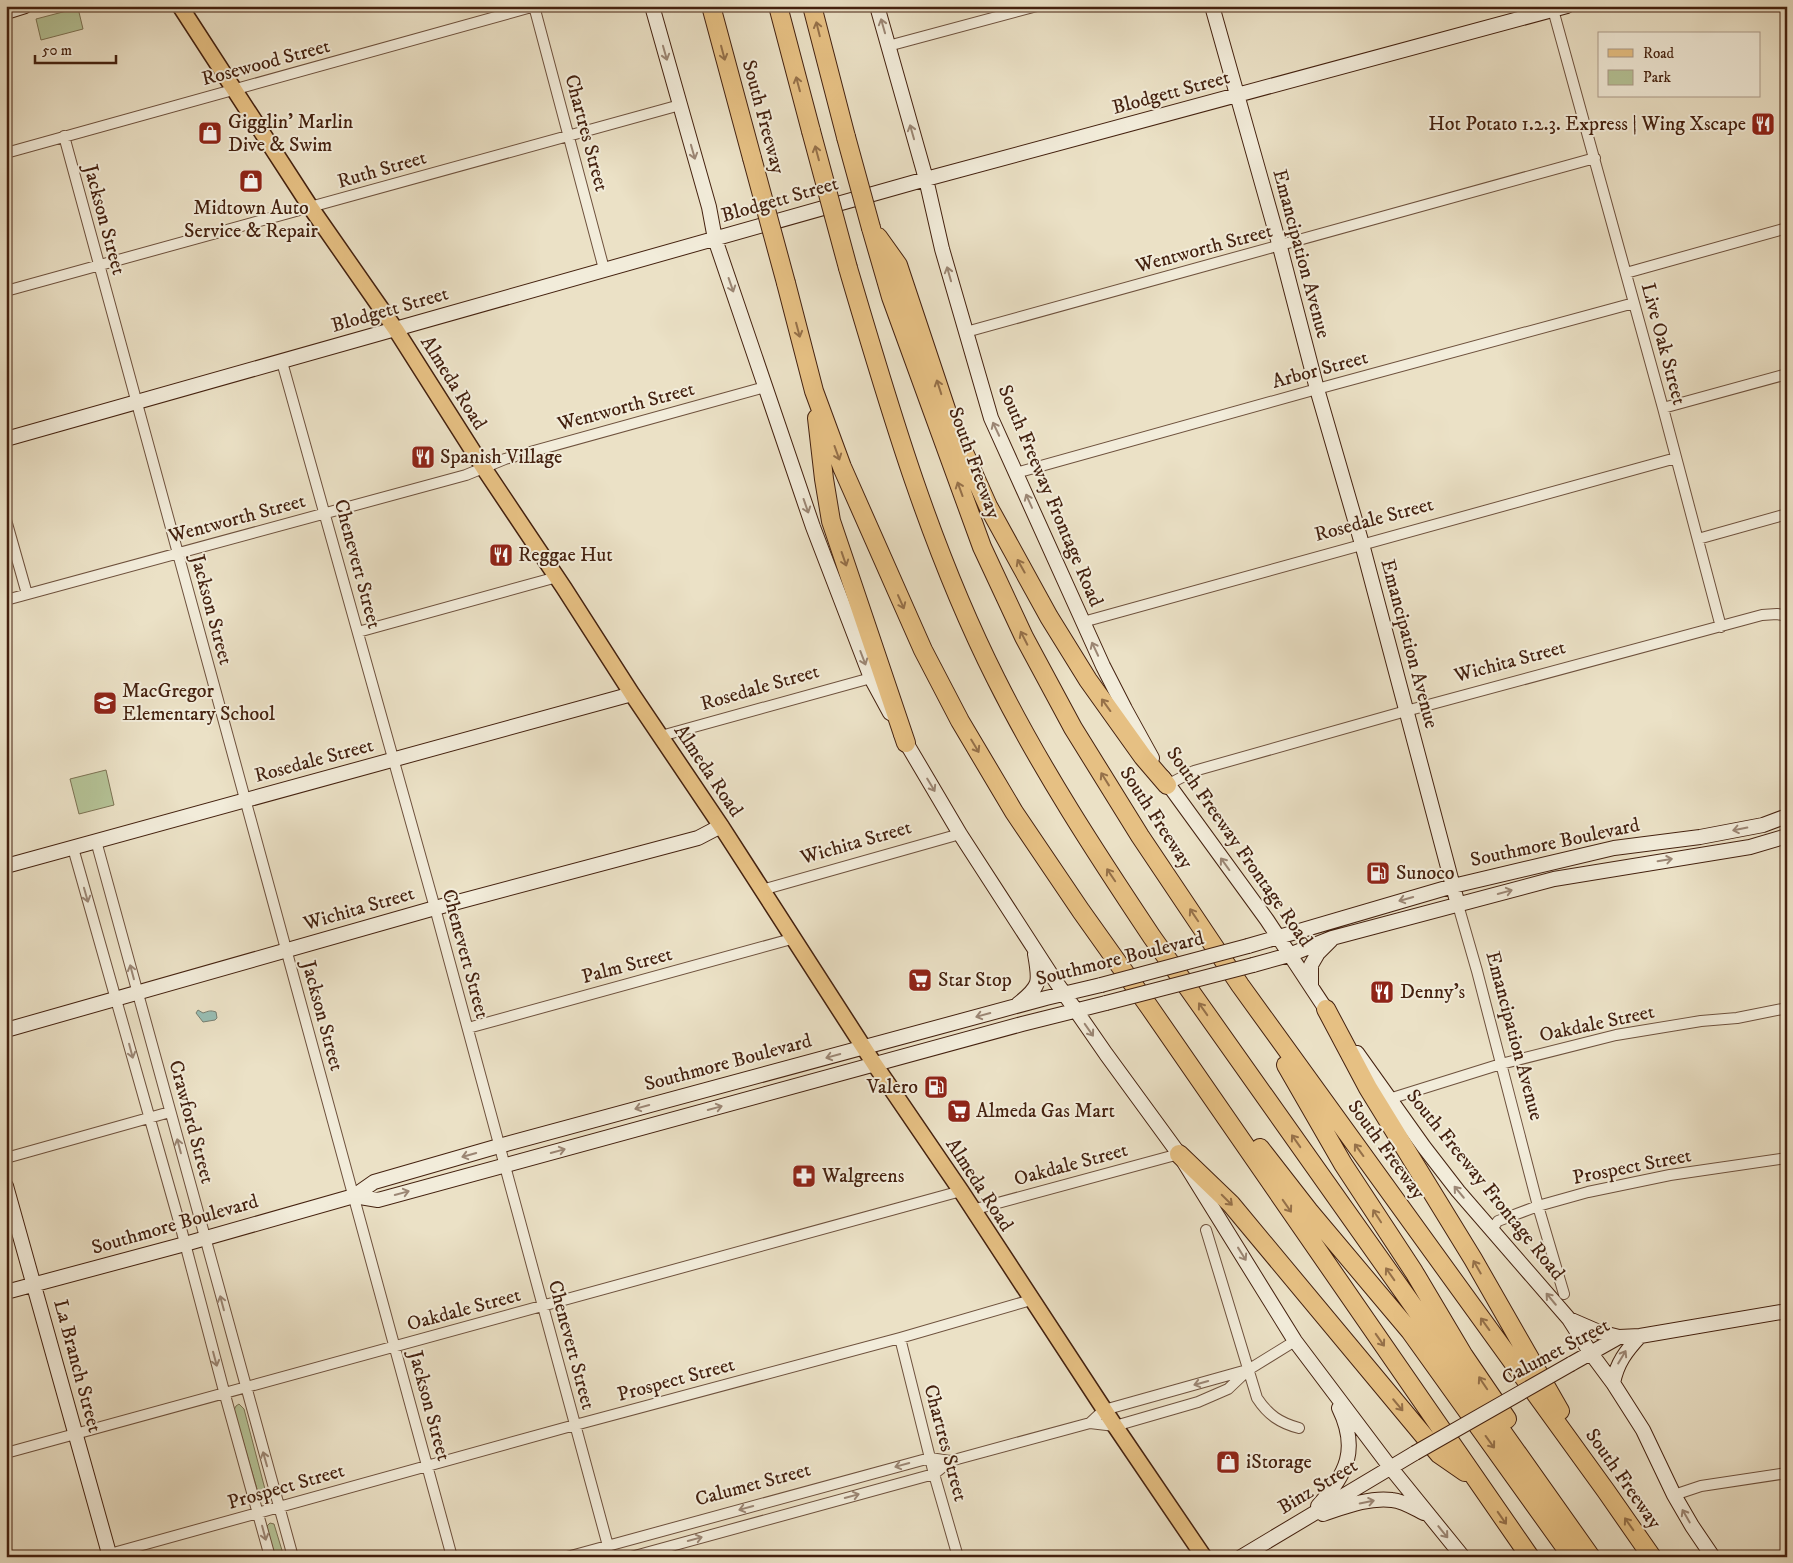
<svg xmlns="http://www.w3.org/2000/svg" width="1793" height="1563" viewBox="0 0 1793 1563" font-family="'IM FELL DW Pica',serif">
<style>
.green{fill:#b5c397;stroke:#7c7253}
.water{fill:#98beb4;stroke:#767f72}
.lines{fill:none;stroke-linecap:round;stroke-linejoin:round}
.street-casing{stroke:#6e513d;stroke-width:12}
.secondary-casing{stroke:#44210f;stroke-width:16}
.primary-casing{stroke:#44210f;stroke-width:18}
.highway-casing{stroke:#44210f;stroke-width:20}
.street{stroke:#f2ecda;stroke-width:10}
.secondary{stroke:#f2ecda;stroke-width:14}
.primary{stroke:#e6c083;stroke-width:15}
.highway{stroke:#e6c083;stroke-width:18}
.secondary-bridge-casing{stroke:#44210f;stroke-width:16;stroke-linecap:butt}
.highway-bridge-casing{stroke:#44210f;stroke-width:20;stroke-linecap:butt}
.secondary-bridge{stroke:#f2ecda;stroke-width:14}
.highway-bridge{stroke:#e6c083;stroke-width:18}
.oneway{stroke:#9b8674}
.oneway2{stroke:#957049}
.labels{text-anchor:middle;dominant-baseline:central;stroke-width:4;stroke-linejoin:round;paint-order:stroke}
.street-label{font-size:20px;fill:#44210f;stroke:#f2ecda}
.poi-label{font-size:20px;fill:#44210f;stroke:#f2ecda;text-anchor:start}
</style>
<rect width="100%" height="100%" fill="#ebe1c6"/>
<filter id="stains"><feTurbulence type="fractalNoise" baseFrequency=".004" numOctaves="4"/><feColorMatrix values="0 0 0 0 .2 0 0 0 0 .09 0 0 0 0 .02 0 0 0 .5 -.17"/></filter>
<radialGradient id="worn" r=".72"><stop offset=".6" stop-color="#630" stop-opacity="0"/><stop offset="1" stop-color="#630" stop-opacity=".3"/></radialGradient>
<path class="green" d="M 78,8 L 83,29 L 41,40 L 36,19 Z
M 106,770 L 114,805 L 79,814 L 70,779 Z
M 239,1404 L 244,1409 L 266,1493 L 265,1499 L 259,1496 L 234,1410 L 236,1406 Z
M 270,1523 L 274,1524 L 284,1557 L 275,1557 L 267,1529 L 267,1526 Z"/>
<path class="water" d="M 198,1010 L 203,1013 C 209,1011 210,1010 216,1012 L 217,1018 L 215,1020 L 203,1022 L 196,1013 Z"/>
<g class="lines">
<g class="street-casing">
<path id="street" d="M 534,6 L 604,269
M 1552,6 L 1663,408 L 1721,627
M 888,46 L 1037,6
M 64,136 L 452,1557
M 6,153 L 535,6
M 1626,273 L 1787,228
M 6,291 L 680,105
M 966,332 L 1595,158
M 282,362 L 435,908 L 611,1557
M 1663,408 L 1787,374
M 1016,473 L 1317,389 L 1634,303
M 6,520 L 27,594
M 1698,539 L 1787,514
M 6,600 L 466,475 L 505,459 L 765,387
M 1083,622 L 1676,458
M 358,632 L 557,577
M 661,736 L 871,678
M 1167,785 L 1194,771 L 1406,711 L 1762,615 L 1777,614 L 1787,616
M 96,841 L 293,1557
M 73,848 L 182,1232 L 225,1395 L 270,1557
M 762,890 L 960,834
M 1458,905 L 1477,971 L 1538,1206 L 1564,1294
M 468,1028 L 795,938
M 1389,1099 L 1501,1064 L 1616,1035 L 1701,1021 L 1737,1018 L 1787,1008
M 6,1158 L 170,1112
M 972,1210 L 1179,1154
M 1492,1229 L 1498,1221 L 1538,1206 L 1588,1192 L 1670,1175 L 1787,1158
M 1206,1230 L 1257,1398 C 1268,1415 1280,1423 1299,1428
M 900,1338 L 934,1474 L 958,1557
M 1090,1423 L 1104,1410 L 1247,1370
M 6,1453 L 961,1191
M 1674,1495 L 1701,1486 L 1787,1473
M 99,1557 L 564,1428 L 900,1338 L 1031,1300
M 567,1557 L 930,1458 L 950,1461
M 631,1557 L 934,1474 L 950,1461 L 1090,1423 L 1115,1426 L 1198,1402 L 1228,1389 L 1248,1370 L 1295,1341"/>
</g>
<g class="secondary-casing">
<path id="secondary" d="M 652,6 L 709,207 L 715,239 L 813,527 L 871,678 L 890,713
M 877,6 L 926,179 L 942,249 L 991,418 L 1103,666 L 1125,709 L 1152,758
M 1212,6 L 1280,247 L 1317,389 L 1362,544 L 1458,905
M 6,12 L 25,6
M 6,439 L 926,179 L 1567,6
M 901,734 L 960,834 L 1052,976 L 1106,1054 L 1179,1154 L 1295,1341 L 1390,1467 L 1463,1557
M 1163,777 L 1267,920 L 1331,1017
M 6,866 L 632,694
M 1248,946 L 1453,886 L 1614,848 L 1700,837 L 1763,825 L 1787,816
M 1253,965 L 1289,955 L 1332,938 L 1554,879 L 1750,847 L 1787,836
M 1311,986 L 1311,965 L 1318,953 L 1331,940
M 1018,1004 C 1041,986 1040,982 1035,954
M 6,1030 L 435,908 L 698,838 L 721,826
M 1357,1053 L 1424,1147 L 1458,1191 L 1569,1319 L 1590,1352 L 1613,1383 L 1643,1430 L 1674,1495 L 1692,1526 L 1713,1557
M 6,1186 L 110,1557
M 354,1196 L 378,1200 L 1022,1024 L 1106,1003
M 6,1292 L 185,1244 L 354,1196 L 374,1182 L 499,1146 L 1046,998 L 1101,985
M 1569,1319 L 1599,1332 L 1619,1337
M 1571,1364 L 1619,1337 L 1640,1336 L 1787,1311
M 1613,1383 C 1617,1363 1626,1351 1640,1336
M 1318,1506 C 1347,1474 1359,1449 1339,1408
M 1323,1514 C 1344,1507 1369,1497 1392,1500 C 1403,1501 1414,1508 1424,1513
M 1241,1557 L 1415,1453"/>
</g>
<g class="primary-casing">
<path id="primary" d="M 180,6 L 311,208 L 396,330 L 483,467 L 564,588 L 632,694 L 721,826 L 875,1065 L 961,1191 L 1115,1426 L 1204,1557"/>
</g>
<g class="highway-casing">
<path id="highway" d="M 711,6 L 752,158
M 778,6 L 811,131
M 812,6 L 846,137
M 871,228 L 891,297 L 982,547 L 1024,637 L 1073,728 L 1140,836 L 1240,985 L 1606,1491 L 1652,1557
M 878,237 L 898,265 L 950,421 L 988,506 L 1049,617 L 1088,680 L 1143,757 L 1167,785
M 848,268 C 889,407 930,548 996,679 C 1041,769 1096,853 1152,937 L 1591,1557
M 786,283 L 814,391 L 842,467 L 923,650 L 960,721 L 1014,812 L 1081,911 L 1150,1008 L 1530,1557
M 817,418 L 824,479 L 831,521 L 906,743
M 1326,1009 L 1368,1088 L 1473,1259 L 1560,1411
M 1286,1065 L 1343,1164 L 1414,1272 L 1464,1356 L 1507,1419
M 1260,1148 L 1309,1211 L 1410,1331 L 1572,1557
M 1179,1154 L 1231,1204 L 1439,1454 L 1465,1472"/>
</g>
<use href="#street" class="street"/>
<use href="#secondary" class="secondary"/>
<use href="#primary" class="primary"/>
<use href="#highway" class="highway"/>
<g class="secondary-bridge-casing">
<path id="secondary-bridge" d="M 1101,985 L 1248,946
M 1106,1003 L 1253,965
M 1415,1453 L 1571,1364"/>
</g>
<g class="highway-bridge-casing">
<path id="highway-bridge" d="M 811,131 L 848,268
M 846,137 L 871,228
M 752,158 L 786,283"/>
</g>
<use href="#secondary-bridge" class="secondary-bridge"/>
<use href="#highway-bridge" class="highway-bridge"/>
</g>
<defs><path id="oneway-shaft" d="M-6 0H5M1.5-3L5.5 0L1.5 3" fill="none" stroke-width="1.6" stroke-linecap="round" stroke-linejoin="round" transform="scale(1.25)"/></defs>
<g class="oneway">
<use href="#oneway-shaft" transform="translate(883 26) rotate(-106)"/>
<use href="#oneway-shaft" transform="translate(665 53) rotate(74)"/>
<use href="#oneway-shaft" transform="translate(912 132) rotate(-106)"/>
<use href="#oneway-shaft" transform="translate(693 152) rotate(74)"/>
<use href="#oneway-shaft" transform="translate(949 274) rotate(-106)"/>
<use href="#oneway-shaft" transform="translate(731 285) rotate(71)"/>
<use href="#oneway-shaft" transform="translate(996 429) rotate(-115)"/>
<use href="#oneway-shaft" transform="translate(1029 501) rotate(-114)"/>
<use href="#oneway-shaft" transform="translate(806 506) rotate(71)"/>
<use href="#oneway-shaft" transform="translate(1095 649) rotate(-115)"/>
<use href="#oneway-shaft" transform="translate(863 658) rotate(69)"/>
<use href="#oneway-shaft" transform="translate(931 785) rotate(59)"/>
<use href="#oneway-shaft" transform="translate(1740 829) rotate(169)"/>
<use href="#oneway-shaft" transform="translate(1665 860) rotate(-9)"/>
<use href="#oneway-shaft" transform="translate(1225 864) rotate(-126)"/>
<use href="#oneway-shaft" transform="translate(1505 892) rotate(-15)"/>
<use href="#oneway-shaft" transform="translate(86 895) rotate(74)"/>
<use href="#oneway-shaft" transform="translate(1406 899) rotate(164)"/>
<use href="#oneway-shaft" transform="translate(132 972) rotate(-105)"/>
<use href="#oneway-shaft" transform="translate(983 1015) rotate(165)"/>
<use href="#oneway-shaft" transform="translate(1089 1030) rotate(55)"/>
<use href="#oneway-shaft" transform="translate(131 1051) rotate(75)"/>
<use href="#oneway-shaft" transform="translate(833 1056) rotate(165)"/>
<use href="#oneway-shaft" transform="translate(642 1107) rotate(165)"/>
<use href="#oneway-shaft" transform="translate(715 1108) rotate(-15)"/>
<use href="#oneway-shaft" transform="translate(179 1146) rotate(-105)"/>
<use href="#oneway-shaft" transform="translate(558 1151) rotate(-15)"/>
<use href="#oneway-shaft" transform="translate(469 1155) rotate(164)"/>
<use href="#oneway-shaft" transform="translate(1459 1192) rotate(-130)"/>
<use href="#oneway-shaft" transform="translate(402 1193) rotate(-15)"/>
<use href="#oneway-shaft" transform="translate(1242 1254) rotate(58)"/>
<use href="#oneway-shaft" transform="translate(1551 1299) rotate(-130)"/>
<use href="#oneway-shaft" transform="translate(222 1303) rotate(-105)"/>
<use href="#oneway-shaft" transform="translate(1622 1357) rotate(-59)"/>
<use href="#oneway-shaft" transform="translate(215 1359) rotate(75)"/>
<use href="#oneway-shaft" transform="translate(1201 1383) rotate(164)"/>
<use href="#oneway-shaft" transform="translate(265 1459) rotate(-106)"/>
<use href="#oneway-shaft" transform="translate(902 1465) rotate(165)"/>
<use href="#oneway-shaft" transform="translate(852 1496) rotate(-15)"/>
<use href="#oneway-shaft" transform="translate(1367 1502) rotate(-11)"/>
<use href="#oneway-shaft" transform="translate(746 1508) rotate(165)"/>
<use href="#oneway-shaft" transform="translate(1686 1516) rotate(-120)"/>
<use href="#oneway-shaft" transform="translate(1443 1532) rotate(51)"/>
<use href="#oneway-shaft" transform="translate(264 1533) rotate(75)"/>
<use href="#oneway-shaft" transform="translate(695 1539) rotate(-15)"/>
</g>
<g class="oneway2">
<use href="#oneway-shaft" transform="translate(818 29) rotate(-104)"/>
<use href="#oneway-shaft" transform="translate(723 53) rotate(75)"/>
<use href="#oneway-shaft" transform="translate(798 84) rotate(-105)"/>
<use href="#oneway-shaft" transform="translate(817 153) rotate(-105)"/>
<use href="#oneway-shaft" transform="translate(798 330) rotate(75)"/>
<use href="#oneway-shaft" transform="translate(939 387) rotate(-108)"/>
<use href="#oneway-shaft" transform="translate(837 453) rotate(70)"/>
<use href="#oneway-shaft" transform="translate(960 489) rotate(-110)"/>
<use href="#oneway-shaft" transform="translate(844 559) rotate(71)"/>
<use href="#oneway-shaft" transform="translate(1021 566) rotate(-119)"/>
<use href="#oneway-shaft" transform="translate(901 602) rotate(66)"/>
<use href="#oneway-shaft" transform="translate(1024 638) rotate(-117)"/>
<use href="#oneway-shaft" transform="translate(1106 705) rotate(-126)"/>
<use href="#oneway-shaft" transform="translate(975 746) rotate(59)"/>
<use href="#oneway-shaft" transform="translate(1105 779) rotate(-122)"/>
<use href="#oneway-shaft" transform="translate(1111 875) rotate(-124)"/>
<use href="#oneway-shaft" transform="translate(1194 915) rotate(-124)"/>
<use href="#oneway-shaft" transform="translate(1203 1009) rotate(-125)"/>
<use href="#oneway-shaft" transform="translate(1296 1141) rotate(-125)"/>
<use href="#oneway-shaft" transform="translate(1359 1150) rotate(-126)"/>
<use href="#oneway-shaft" transform="translate(1227 1200) rotate(45)"/>
<use href="#oneway-shaft" transform="translate(1287 1206) rotate(55)"/>
<use href="#oneway-shaft" transform="translate(1377 1216) rotate(-123)"/>
<use href="#oneway-shaft" transform="translate(1477 1267) rotate(-120)"/>
<use href="#oneway-shaft" transform="translate(1390 1274) rotate(-125)"/>
<use href="#oneway-shaft" transform="translate(1485 1324) rotate(-126)"/>
<use href="#oneway-shaft" transform="translate(1380 1340) rotate(55)"/>
<use href="#oneway-shaft" transform="translate(1483 1383) rotate(-124)"/>
<use href="#oneway-shaft" transform="translate(1398 1405) rotate(50)"/>
<use href="#oneway-shaft" transform="translate(1490 1442) rotate(54)"/>
<use href="#oneway-shaft" transform="translate(1502 1518) rotate(55)"/>
<use href="#oneway-shaft" transform="translate(1629 1524) rotate(-125)"/>
</g>
<defs>
<g id="restaurant-square" transform="scale(1.25)"><rect x="-9" y="-9" width="18" height="18" rx="4" fill="#8f2418" stroke="#f2ecda"/><path d="M-5-6h1v4h1v-4h1v4h1v-4h1v5L-1.5 .5V6h-2V.5L-5-1ZM5-6V6H3V1.5H1.5Q1.5-4 5-6Z" fill="#fff"/></g>
<g id="shop-square" transform="scale(1.25)"><rect x="-9" y="-9" width="18" height="18" rx="4" fill="#8f2418" stroke="#f2ecda"/><path d="M-5-2.5h2.3a2.7 3.5 0 0 1 5.4 0H5L5.5 6h-11ZM-1.5-2.5h3a1.5 2.3 0 0 0-3 0Z" fill="#fff"/></g>
<g id="school-square" transform="scale(1.25)"><rect x="-9" y="-9" width="18" height="18" rx="4" fill="#8f2418" stroke="#f2ecda"/><path d="M0-5L7-2L0 1L-7-2ZM-4 1L0 2.5L4 1V4Q0 6-4 4Z" fill="#fff"/></g>
<g id="fuel-square" transform="scale(1.25)"><rect x="-9" y="-9" width="18" height="18" rx="4" fill="#8f2418" stroke="#f2ecda"/><path d="M-5.5-6h7V0h2V4h1.3V-2.5L3-4.5l.8-.8L6-3V5H2.5V1h-1V6h-7ZM-4.2-4.7v3.2H.2V-4.7Z" fill="#fff"/></g>
<g id="supermarket-square" transform="scale(1.25)"><rect x="-9" y="-9" width="18" height="18" rx="4" fill="#8f2418" stroke="#f2ecda"/><path d="M-6-5.5h2.5l.6 2H6L4.5 2H-2.5L-4.4-4H-6ZM-1.5 3.2a1.3 1.3 0 1 0 .1 0ZM3 3.2a1.3 1.3 0 1 0 .1 0Z" fill="#fff"/></g>
<g id="pharmacy-square" transform="scale(1.25)"><rect x="-9" y="-9" width="18" height="18" rx="4" fill="#8f2418" stroke="#f2ecda"/><path d="M-2-6h4v4h4v4h-4v4h-4v-4h-4v-4h4Z" fill="#fff"/></g>
</defs>
<g fill-rule="evenodd">
<use href="#restaurant-square" x="1763" y="124"/>
<use href="#shop-square" x="210" y="133"/>
<use href="#shop-square" x="251" y="181"/>
<use href="#restaurant-square" x="423" y="457"/>
<use href="#restaurant-square" x="501" y="555"/>
<use href="#school-square" x="105" y="703"/>
<use href="#fuel-square" x="1378" y="873"/>
<use href="#supermarket-square" x="920" y="980"/>
<use href="#restaurant-square" x="1382" y="992"/>
<use href="#fuel-square" x="936" y="1087"/>
<use href="#supermarket-square" x="959" y="1111"/>
<use href="#pharmacy-square" x="804" y="1176"/>
<use href="#shop-square" x="1228" y="1462"/>
</g>
<g class="labels">
<g class="street-label">
<text transform="translate(266 63) rotate(-15)">Rosewood Street</text>
<text transform="translate(1171 93) rotate(-15)">Blodgett Street</text>
<text transform="translate(763 117) rotate(75)">South Freeway</text>
<text transform="translate(586 133) rotate(75)">Chartres Street</text>
<text transform="translate(382 170) rotate(-16)">Ruth Street</text>
<text transform="translate(780 200) rotate(-16)">Blodgett Street</text>
<text transform="translate(104 220) rotate(75)">Jackson Street</text>
<text transform="translate(1204 249) rotate(-15)">Wentworth Street</text>
<text transform="translate(1301 254) rotate(75)">Emancipation Avenue</text>
<text transform="translate(390 310) rotate(-16)">Blodgett Street</text>
<text transform="translate(1663 344) rotate(75)">Live Oak Street</text>
<text transform="translate(1320 370) rotate(-15)">Arbor Street</text>
<text transform="translate(453 383) rotate(58)">Almeda Road</text>
<text transform="translate(626 407) rotate(-15)">Wentworth Street</text>
<text transform="translate(974 463) rotate(70)">South Freeway</text>
<text transform="translate(1050 496) rotate(67)">South Freeway Frontage Road</text>
<text transform="translate(237 519) rotate(-15)">Wentworth Street</text>
<text transform="translate(1374 520) rotate(-15)">Rosedale Street</text>
<text transform="translate(357 564) rotate(75)">Chenevert Street</text>
<text transform="translate(211 610) rotate(75)">Jackson Street</text>
<text transform="translate(1409 644) rotate(75)">Emancipation Avenue</text>
<text transform="translate(1510 662) rotate(-15)">Wichita Street</text>
<text transform="translate(760 688) rotate(-16)">Rosedale Street</text>
<text transform="translate(314 761) rotate(-15)">Rosedale Street</text>
<text transform="translate(708 771) rotate(56)">Almeda Road</text>
<text transform="translate(1156 818) rotate(57)">South Freeway</text>
<text transform="translate(856 843) rotate(-16)">Wichita Street</text>
<text transform="translate(1555 843) rotate(-12)">Southmore Boulevard</text>
<text transform="translate(1239 847) rotate(55)">South Freeway Frontage Road</text>
<text transform="translate(359 909) rotate(-16)">Wichita Street</text>
<text transform="translate(465 954) rotate(75)">Chenevert Street</text>
<text transform="translate(1120 959) rotate(-14)">Southmore Boulevard</text>
<text transform="translate(627 966) rotate(-15)">Palm Street</text>
<text transform="translate(322 1016) rotate(75)">Jackson Street</text>
<text transform="translate(1597 1024) rotate(-12)">Oakdale Street</text>
<text transform="translate(1514 1036) rotate(75)">Emancipation Avenue</text>
<text transform="translate(728 1063) rotate(-15)">Southmore Boulevard</text>
<text transform="translate(191 1122) rotate(75)">Crawford Street</text>
<text transform="translate(1386 1150) rotate(54)">South Freeway</text>
<text transform="translate(1071 1165) rotate(-15)">Oakdale Street</text>
<text transform="translate(1632 1167) rotate(-11)">Prospect Street</text>
<text transform="translate(979 1185) rotate(57)">Almeda Road</text>
<text transform="translate(1485 1185) rotate(51)">South Freeway Frontage Road</text>
<text transform="translate(175 1225) rotate(-16)">Southmore Boulevard</text>
<text transform="translate(464 1310) rotate(-15)">Oakdale Street</text>
<text transform="translate(571 1345) rotate(75)">Chenevert Street</text>
<text transform="translate(1556 1352) rotate(-28)">Calumet Street</text>
<text transform="translate(77 1366) rotate(75)">La Branch Street</text>
<text transform="translate(676 1380) rotate(-15)">Prospect Street</text>
<text transform="translate(429 1406) rotate(75)">Jackson Street</text>
<text transform="translate(945 1443) rotate(75)">Chartres Street</text>
<text transform="translate(1623 1479) rotate(55)">South Freeway</text>
<text transform="translate(753 1485) rotate(-15)">Calumet Street</text>
<text transform="translate(286 1487) rotate(-16)">Prospect Street</text>
<text transform="translate(1318 1487) rotate(-31)">Binz Street</text>
</g>
<g class="poi-label">
<text x="228" y="122">Gigglin' Marlin<tspan x="228" dy="23">Dive &amp; Swim</tspan></text>
<text x="1746" y="124" text-anchor="end">Hot Potato 1.2.3. Express | Wing Xscape</text>
<text x="251" y="208" text-anchor="middle">Midtown Auto<tspan x="251" dy="23">Service &amp; Repair</tspan></text>
<text x="440" y="457">Spanish Village</text>
<text x="518" y="555">Reggae Hut</text>
<text x="122" y="691">MacGregor<tspan x="122" dy="23">Elementary School</tspan></text>
<text x="1396" y="873">Sunoco</text>
<text x="938" y="980">Star Stop</text>
<text x="1400" y="992">Denny's</text>
<text x="918" y="1087" text-anchor="end">Valero</text>
<text x="976" y="1111">Almeda Gas Mart</text>
<text x="822" y="1176">Walgreens</text>
<text x="1246" y="1462">iStorage</text>
</g>
</g>
<rect width="1793" height="1563" fill="none" stroke="#ebe1c6" stroke-width="25"/>
<rect x="8" y="8" width="1778" height="1548" fill="none" stroke="#44210f" stroke-width="2.5"/>
<rect x="12" y="12" width="1768" height="1538" fill="none" stroke="#44210f"/>
<rect x="1598" y="32" width="162" height="65" fill="#f2ecda" stroke="#ac9b89"/>
<rect x="1608" y="49" width="25" height="8" fill="#e6c083" stroke="#ac9b89"/>
<text x="1643" y="58" font-size="15" fill="#44210f">Road</text>
<rect x="1608" y="70" width="25" height="15" fill="#b5c397" stroke="#ac9b89"/>
<text x="1643" y="82" font-size="15" fill="#44210f">Park</text>
<path d="M35 55v8h81v-8" fill="none" stroke="#44210f" stroke-width="2.5"/>
<text x="42" y="55" font-size="15" fill="#44210f" stroke="#f2ecda" stroke-width="4" paint-order="stroke">50 m</text>
<rect width="100%" height="100%" filter="url(#stains)"/>
<rect width="100%" height="100%" fill="url(#worn)"/>
</svg>
